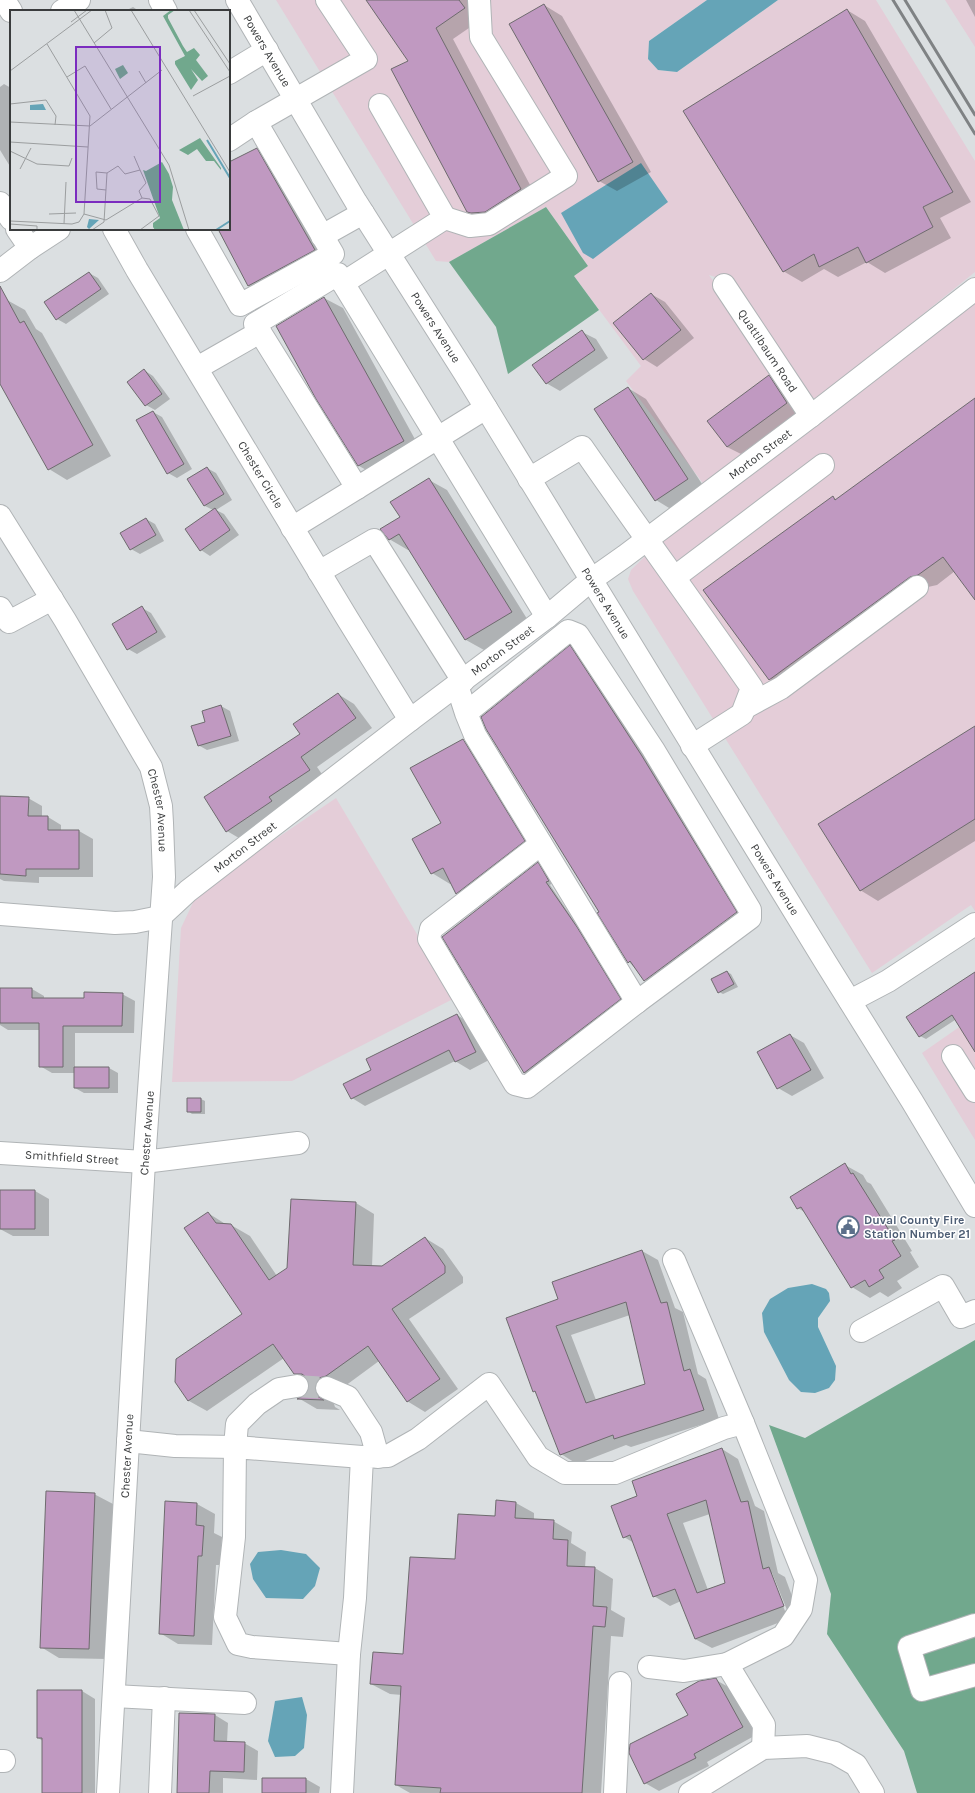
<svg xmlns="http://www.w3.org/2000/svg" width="975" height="1793" viewBox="0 0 975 1793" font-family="Karla,sans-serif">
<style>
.industrial{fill:#e4cdd8}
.forest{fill:#71a88d}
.water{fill:#65a4b7}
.shadow{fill:#0003;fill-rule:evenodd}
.building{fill:#c099c1;stroke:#6e6b6e;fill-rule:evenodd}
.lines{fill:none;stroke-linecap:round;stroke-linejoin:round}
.minor-tunnel{stroke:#bbbec0;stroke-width:22;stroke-dasharray:22 11;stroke-linecap:butt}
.minor-casing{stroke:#b0b4b6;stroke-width:24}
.minor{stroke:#fff;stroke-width:22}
.rail{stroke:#7f8284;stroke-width:3}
.labels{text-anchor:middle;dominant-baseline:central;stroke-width:3;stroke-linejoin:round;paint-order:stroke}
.street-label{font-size:12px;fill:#3a3c3d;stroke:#fff}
.service-label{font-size:12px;font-weight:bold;fill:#4e5e75;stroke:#fff;text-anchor:start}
.inset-river{fill:none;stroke:#65a4b7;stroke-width:2}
.inset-road{fill:none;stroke:#9b9e9f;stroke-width:1}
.view{fill:#7b2cbf;fill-opacity:0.15;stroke:#7b2cbf;stroke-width:2}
.inset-edge{fill:none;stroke:#3a3c3d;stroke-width:2}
</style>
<rect width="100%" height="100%" fill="#dbdfe1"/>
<path class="industrial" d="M 276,0 L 707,0 L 649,41 L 648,59 L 658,70 L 677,72 L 778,0 L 876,0 L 975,161 L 975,272 L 818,399 L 807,396 L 737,284 L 709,275 L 797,400 L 799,415 L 705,486 L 626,381 L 641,366 L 574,276 L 588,266 L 546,207 L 449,262 L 436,261 Z
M 945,0 L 975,0 L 975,47 Z
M 975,294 L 975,911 L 971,905 L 872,973 L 633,591 L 628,579 L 631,570 L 675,527 Z
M 336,798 L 455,998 L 292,1081 L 172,1082 L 181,928 L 198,892 Z
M 975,1016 L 975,1140 L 922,1053 Z"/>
<path class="forest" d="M 546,207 L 588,266 L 574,276 L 599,310 L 508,374 L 496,327 L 449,262 Z
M 975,1340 L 975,1793 L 917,1793 L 904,1751 L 827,1634 L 831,1594 L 769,1425 L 805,1438 Z"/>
<path class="water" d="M 707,0 L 778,0 L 677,72 L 658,70 L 648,59 L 649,41 Z
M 641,163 L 668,202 L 593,259 L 583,253 L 561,213 Z
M 812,1284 L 826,1289 L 829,1293 L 830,1301 L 818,1318 L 818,1327 L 836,1366 L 835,1380 L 829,1388 L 815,1393 L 801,1392 L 789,1380 L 764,1332 L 762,1313 L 770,1299 L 788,1288 Z
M 281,1550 L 306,1554 L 320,1568 L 315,1586 L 303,1599 L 266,1598 L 253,1579 L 250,1564 L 258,1552 Z
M 302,1697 L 307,1715 L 304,1748 L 295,1756 L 275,1757 L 268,1741 L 275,1701 Z"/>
<path class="shadow" d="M 368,0 L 469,0 L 482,19 L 453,39 L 538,200 L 486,222 L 467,211 L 409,61 Z
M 966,0 L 975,0 L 975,17 Z
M 544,5 L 562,16 L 651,172 L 617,191 L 599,181 Z
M 133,7 L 139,11 L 125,11 Z
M 847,10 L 865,21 L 971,202 L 940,218 L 951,238 L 885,273 L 867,262 L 838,277 L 824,269 L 802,282 L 783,271 Z
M 4,84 L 11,88 L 11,168 L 0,150 L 0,87 Z
M 257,149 L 275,159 L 333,260 L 267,296 L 249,286 L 219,229 L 229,229 L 229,163 Z
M 89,273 L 98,278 L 109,294 L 66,324 L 57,319 Z
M 651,294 L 665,302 L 694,338 L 657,367 L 644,359 Z
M 324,298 L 343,308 L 422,452 L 377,476 L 359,466 L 317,399 Z
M 7,300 L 25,310 L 36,329 L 42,333 L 111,456 L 67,480 L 49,469 L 0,382 L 0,303 Z
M 582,332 L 596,339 L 608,358 L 560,391 L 546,383 Z
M 144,370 L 153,376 L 170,399 L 155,410 L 146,405 Z
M 769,377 L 783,384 L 800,411 L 741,454 L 727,447 Z
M 628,388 L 646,399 L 706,490 L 674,511 L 656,500 Z
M 975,400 L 975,598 L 955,571 L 937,585 L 928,587 L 788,690 L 770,679 L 704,591 L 833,497 L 837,500 Z
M 153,412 L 162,417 L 192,469 L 177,478 L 168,473 Z
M 207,468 L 216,473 L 232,500 L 216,510 L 224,514 L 239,535 L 210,556 L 201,550 L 186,529 L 213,510 L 205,506 L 189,479 Z
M 429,480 L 447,490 L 529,622 L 484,650 L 466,640 L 409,549 L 408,550 L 389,539 L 401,517 Z
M 146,519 L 155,524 L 164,541 L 140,554 L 131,549 Z
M 142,608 L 151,613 L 166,637 L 137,654 L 128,649 Z
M 570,647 L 574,649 L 646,759 L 740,915 L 649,982 L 629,962 Z
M 338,694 L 354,704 L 372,728 L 317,767 L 326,780 L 244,841 L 227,831 L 301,735 Z
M 221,706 L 230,711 L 239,741 L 207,750 L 198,745 Z
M 975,728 L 975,841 L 878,901 L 860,890 Z
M 463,741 L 482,751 L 542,852 L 475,903 L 457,893 L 452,883 L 450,884 L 432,873 L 413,840 L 442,824 Z
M 0,797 L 28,798 L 42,806 L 42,817 L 48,817 L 61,825 L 61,831 L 79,831 L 93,839 L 93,877 L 39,877 L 39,883 L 4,881 L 0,879 Z
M 538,864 L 542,866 L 552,883 L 550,885 L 581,931 L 624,1002 L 528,1075 L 524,1072 Z
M 727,972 L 731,974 L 738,987 L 723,994 L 719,992 Z
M 975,974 L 975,1050 L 955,1020 L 926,1039 L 920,1036 Z
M 0,989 L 32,989 L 44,996 L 44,999 L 85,999 L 122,994 L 135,1001 L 134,1033 L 75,1033 L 75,1068 L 109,1068 L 118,1073 L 118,1093 L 84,1093 L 75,1088 L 75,1073 L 52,1073 L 40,1066 L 40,1030 L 8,1030 L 0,1025 Z
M 457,1015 L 470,1023 L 489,1060 L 470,1070 L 455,1061 L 365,1106 L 352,1098 L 372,1071 Z
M 790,1035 L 804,1043 L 824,1078 L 792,1096 L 778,1088 Z
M 201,1099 L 205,1101 L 205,1114 L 192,1114 L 188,1111 Z
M 845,1165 L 863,1175 L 867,1182 L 871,1184 L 912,1251 L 910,1252 L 919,1267 L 897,1281 L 902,1288 L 888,1297 L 880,1292 L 870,1298 L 852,1287 L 806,1213 L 798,1208 Z
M 0,1191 L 35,1191 L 49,1199 L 49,1236 L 13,1236 L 0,1229 Z
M 356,1203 L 374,1214 L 372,1267 L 383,1267 L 425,1238 L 443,1249 L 463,1277 L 463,1283 L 409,1319 L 458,1389 L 425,1412 L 407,1401 L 379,1361 L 345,1386 L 333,1401 L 335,1407 L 340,1410 L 317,1409 L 300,1399 L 306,1396 L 309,1391 L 309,1382 L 295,1373 L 284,1358 L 207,1411 L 189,1401 L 176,1382 L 243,1314 L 208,1213 L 227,1225 L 231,1225 L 250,1236 L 277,1276 L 288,1268 Z
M 642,1251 L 658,1260 L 675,1308 L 683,1312 L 698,1374 L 706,1379 L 719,1419 L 631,1447 L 626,1445 L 577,1464 L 561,1454 L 537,1393 L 534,1391 L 560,1300 ZM 630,1315 L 646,1384 L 596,1400 L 571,1335 Z
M 722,1449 L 738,1459 L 755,1506 L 764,1511 L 778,1573 L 785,1577 L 799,1615 L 712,1648 L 695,1639 L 681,1601 L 670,1606 L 654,1596 L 634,1543 L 624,1537 L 639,1496 ZM 710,1514 L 726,1584 L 708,1590 L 683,1523 ZM 770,1573 L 772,1573 L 787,1610 L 785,1611 Z
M 94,1494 L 113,1504 L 107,1659 L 59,1658 L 41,1647 Z
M 516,1503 L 534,1513 L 534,1520 L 553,1521 L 572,1532 L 571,1543 L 586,1552 L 585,1568 L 595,1568 L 613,1579 L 611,1610 L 625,1618 L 623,1637 L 611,1636 L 601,1793 L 410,1793 L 396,1785 L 402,1695 L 390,1694 L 371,1684 L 404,1655 L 456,1561 L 496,1517 Z
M 197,1504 L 215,1514 L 214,1533 L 222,1537 L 220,1565 L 216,1565 L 212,1645 L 178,1644 L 160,1633 Z
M 716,1680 L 730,1688 L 756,1735 L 707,1762 L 709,1766 L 659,1791 L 645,1783 L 689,1716 Z
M 82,1691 L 95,1699 L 95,1793 L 43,1793 L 43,1741 L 38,1738 Z
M 215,1715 L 228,1723 L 227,1742 L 244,1743 L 258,1751 L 257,1780 L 223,1778 L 223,1793 L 178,1793 Z
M 306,1779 L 320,1787 L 319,1793 L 263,1793 Z"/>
<path class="building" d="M 366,0 L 459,0 L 465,8 L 436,28 L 521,189 L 485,212 L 471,213 L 467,212 L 391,69 L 408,61 Z
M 544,4 L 633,162 L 598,182 L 509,24 Z
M 847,9 L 953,192 L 923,207 L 933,227 L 866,263 L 858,247 L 819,267 L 814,254 L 783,272 L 683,111 Z
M 257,148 L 315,250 L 248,286 L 218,229 L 229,229 L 229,162 Z
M 89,272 L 101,289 L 56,320 L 44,302 Z
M 0,286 L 20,323 L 24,321 L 93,445 L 48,470 L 0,384 Z
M 651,293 L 681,330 L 643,360 L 613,323 Z
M 324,297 L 404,441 L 358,466 L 316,399 L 276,326 Z
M 582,330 L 595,350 L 546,384 L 532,365 Z
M 144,369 L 162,394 L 145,406 L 127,382 Z
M 769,375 L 787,403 L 727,447 L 707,421 Z
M 628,387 L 688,479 L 655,501 L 594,409 Z
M 975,398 L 975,600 L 943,557 L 918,575 L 910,577 L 769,680 L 703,590 L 833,496 L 835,500 Z
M 153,411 L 184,464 L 167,474 L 136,420 Z
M 207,467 L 224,494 L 204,506 L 187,479 Z
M 429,478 L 512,612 L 465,640 L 399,534 L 389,540 L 380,529 L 400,517 L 390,502 Z
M 215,508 L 230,530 L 200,551 L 185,529 Z
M 146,518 L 156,535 L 130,550 L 120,533 Z
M 142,606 L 157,632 L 127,650 L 112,624 Z
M 570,645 L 642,756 L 737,912 L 644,981 L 630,961 L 628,963 L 597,913 L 599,912 L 486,729 L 481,717 Z
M 338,693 L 356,718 L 301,757 L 310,770 L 269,797 L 272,801 L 226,832 L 204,797 L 300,734 L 293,724 Z
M 221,705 L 231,736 L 198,746 L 191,726 L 205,722 L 202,711 Z
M 975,726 L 975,819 L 860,891 L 818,824 Z
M 463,739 L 525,841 L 456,894 L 443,868 L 431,874 L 412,839 L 441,823 L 410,768 Z
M 0,796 L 29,797 L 28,816 L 48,816 L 48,830 L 79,830 L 79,869 L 26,869 L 26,876 L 0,874 Z
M 538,862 L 549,881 L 546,882 L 577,927 L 621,999 L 524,1073 L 442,937 Z
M 727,971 L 734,984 L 718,993 L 711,979 Z
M 975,972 L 975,1052 L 952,1015 L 919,1037 L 906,1017 Z
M 0,988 L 32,988 L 32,998 L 84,998 L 84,992 L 123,993 L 122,1026 L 63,1026 L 63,1067 L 39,1067 L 39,1023 L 0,1023 Z
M 457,1014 L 476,1052 L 455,1062 L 449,1050 L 351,1099 L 343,1084 L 371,1070 L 366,1059 Z
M 790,1034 L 811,1070 L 777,1089 L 757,1052 Z
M 74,1067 L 109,1067 L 109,1088 L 74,1088 Z
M 187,1098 L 201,1098 L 201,1112 L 187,1112 Z
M 845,1163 L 851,1174 L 853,1173 L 895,1240 L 892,1241 L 901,1256 L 879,1270 L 884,1278 L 869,1287 L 865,1280 L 851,1288 L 801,1207 L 797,1209 L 790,1197 Z
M 0,1190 L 35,1190 L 35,1229 L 0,1229 Z
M 291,1199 L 356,1202 L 353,1265 L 382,1266 L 425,1237 L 445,1266 L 445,1273 L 392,1309 L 440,1379 L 407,1402 L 368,1346 L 326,1376 L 319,1378 L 315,1383 L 315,1390 L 317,1396 L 324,1400 L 297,1399 L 305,1395 L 309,1390 L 309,1384 L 307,1378 L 302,1374 L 294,1374 L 273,1344 L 188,1401 L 175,1382 L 176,1359 L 242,1314 L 184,1228 L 208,1212 L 216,1223 L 231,1224 L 269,1280 L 287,1268 Z
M 642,1250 L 661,1303 L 667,1302 L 684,1371 L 690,1369 L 704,1410 L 614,1439 L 613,1435 L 560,1455 L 535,1391 L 533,1392 L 506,1318 L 558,1299 L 552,1282 ZM 626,1302 L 645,1384 L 586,1403 L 556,1326 Z
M 722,1448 L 741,1502 L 748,1501 L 763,1569 L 769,1567 L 784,1606 L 695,1639 L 675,1589 L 653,1597 L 630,1535 L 623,1538 L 611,1506 L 637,1496 L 632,1481 ZM 706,1500 L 725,1583 L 697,1593 L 667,1514 Z
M 46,1491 L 95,1493 L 89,1649 L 40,1648 Z
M 496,1500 L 516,1502 L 515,1518 L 554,1520 L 553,1539 L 568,1540 L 567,1566 L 595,1567 L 593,1606 L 607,1607 L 605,1627 L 593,1626 L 582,1793 L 440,1793 L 441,1788 L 395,1785 L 401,1686 L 370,1684 L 373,1652 L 403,1654 L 410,1557 L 455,1559 L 458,1514 L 495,1516 Z
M 165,1501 L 197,1503 L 196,1525 L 204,1526 L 202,1556 L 198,1556 L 194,1636 L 159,1634 Z
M 716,1678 L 743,1727 L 694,1754 L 696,1758 L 644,1784 L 629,1753 L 630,1744 L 688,1715 L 676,1694 L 699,1681 Z
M 37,1690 L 82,1690 L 82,1793 L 42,1793 L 42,1738 L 37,1738 Z
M 179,1713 L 215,1714 L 214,1741 L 245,1742 L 244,1772 L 210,1771 L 209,1793 L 177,1793 Z
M 262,1778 L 306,1778 L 306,1793 L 262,1793 Z"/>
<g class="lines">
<path class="minor-tunnel" d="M 297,1386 L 327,1388"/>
<g class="minor-casing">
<g id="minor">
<path d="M 4,0 L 11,11"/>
<path d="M 160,0 L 166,11"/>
<path id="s1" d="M 237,0 L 356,202 L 464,372 L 826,963 L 912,1101 L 975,1206"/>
<path d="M 479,0 L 481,37 L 566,176 L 489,224 L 470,226 L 445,218 L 343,283 L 547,617"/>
<path d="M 62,11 L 79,0"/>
<path d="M 229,73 L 267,50"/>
<path d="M 380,105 L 445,218"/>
<path d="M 229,140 L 256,122 L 366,59 L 327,0"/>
<path d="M 0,203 L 11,219"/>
<path d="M 17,229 L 30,248"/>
<path id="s2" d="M 114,229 L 137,270 L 347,618 L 410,720"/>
<path d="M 197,229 L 240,305 L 333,254 L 256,122"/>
<path d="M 322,236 L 363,213"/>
<path d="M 0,271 L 30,248 L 59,229"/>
<path d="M 343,283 L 338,274 L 255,324 L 357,488 L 486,408"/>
<path id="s3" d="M 724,285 L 811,416"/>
<path d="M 197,368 L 260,332"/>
<path d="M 529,479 L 582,447 C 638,528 696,607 752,688 L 742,714 L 692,746"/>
<path id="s4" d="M 0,516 L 65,620 L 151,767 L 161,806 L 162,823 L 164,877 L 144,1162 L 108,1793"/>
<path d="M 292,528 L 357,488"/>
<path d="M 319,572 L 374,540 L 463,681"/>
<path d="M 675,577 L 823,465"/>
<path d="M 0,608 L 9,622 L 52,599"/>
<path d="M 457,685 L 466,713 L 475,735 L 637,1002 L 750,918 L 750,910 L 653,749 L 578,635 L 568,631 L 466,713"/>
<path d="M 746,707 L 781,688 L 917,587"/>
<path d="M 541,844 L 431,929 L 429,939 L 515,1084 L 527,1087 L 637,1002"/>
<path id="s5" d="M 0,914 L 115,923 L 135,922 L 160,917 L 188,891 L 410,720 L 547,617 L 591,580 L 625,556 L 811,416 L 975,289"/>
<path d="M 850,1001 L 888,981 L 975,924"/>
<path d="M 953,1056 L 975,1091"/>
<path id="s6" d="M 0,1153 L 144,1162 L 298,1143"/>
<path d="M 674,1260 L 743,1423"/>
<path d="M 861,1331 L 943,1286 L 961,1317 L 975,1311"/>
<path d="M 327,1388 L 348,1397 L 371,1432 L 378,1457"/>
<path d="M 128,1441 L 175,1446 L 235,1447 L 237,1424 L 257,1404 L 279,1389 L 297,1386"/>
<path d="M 975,1625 L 909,1647 L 922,1690 L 975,1675"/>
<path d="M 349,1654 L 252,1647 L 238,1644 L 225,1617 L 234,1537 L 235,1447 L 362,1457"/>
<path d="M 649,1667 L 684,1671 L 727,1664"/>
<path d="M 114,1696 L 245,1703"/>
<path d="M 0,1761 L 4,1761"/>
<path d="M 160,1793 L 164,1698"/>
<path d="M 342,1793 L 349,1654 L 355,1598 L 362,1457 L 388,1456 L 418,1439 L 489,1384 L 538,1457 L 565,1473 L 615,1473 L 724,1428 L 743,1423 L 806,1580 L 801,1609 L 783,1636 L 727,1664 L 764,1725 L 763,1748"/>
<path d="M 615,1793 L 620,1683"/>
<path d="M 690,1793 L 763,1748 L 807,1746 L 835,1753 L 856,1765 L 873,1793"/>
</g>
</g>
<use href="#minor" class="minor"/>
<path class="rail" d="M 893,0 L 975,134
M 905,0 L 975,115"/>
</g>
<defs>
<g id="civic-ring" transform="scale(1.15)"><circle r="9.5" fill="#fff" stroke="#5c6f8a" stroke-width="1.5"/><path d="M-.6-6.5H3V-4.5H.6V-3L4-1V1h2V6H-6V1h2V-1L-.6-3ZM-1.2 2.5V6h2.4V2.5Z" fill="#5c6f8a"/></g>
</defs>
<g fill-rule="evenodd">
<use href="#civic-ring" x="848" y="1227"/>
</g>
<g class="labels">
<g class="street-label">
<text stroke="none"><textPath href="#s1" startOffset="59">Powers Avenue</textPath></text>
<text stroke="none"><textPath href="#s1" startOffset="383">Powers Avenue</textPath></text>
<text stroke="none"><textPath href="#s3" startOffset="79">Quattlbaum Road</textPath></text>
<text stroke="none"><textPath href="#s5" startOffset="919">Morton Street</textPath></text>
<text stroke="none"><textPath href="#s2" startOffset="286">Chester Circle</textPath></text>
<text stroke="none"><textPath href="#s1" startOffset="707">Powers Avenue</textPath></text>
<text stroke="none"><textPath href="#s5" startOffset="595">Morton Street</textPath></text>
<text stroke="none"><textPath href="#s4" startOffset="337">Chester Avenue</textPath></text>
<text stroke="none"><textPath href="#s5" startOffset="271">Morton Street</textPath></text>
<text stroke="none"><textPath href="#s1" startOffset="1031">Powers Avenue</textPath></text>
<text transform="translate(147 1133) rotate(-86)">Chester Avenue</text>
<text stroke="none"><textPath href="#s6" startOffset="72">Smithfield Street</textPath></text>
<text transform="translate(127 1456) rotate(-87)">Chester Avenue</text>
</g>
<g class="service-label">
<text x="864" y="1220">Duval County Fire<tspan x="864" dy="14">Station Number 21</tspan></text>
</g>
</g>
<g transform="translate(10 10)">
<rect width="220" height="220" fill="#dbdfe1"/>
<path d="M 161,0 L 165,0 L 158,5 L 158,8 L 173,36 L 177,42 L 184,38 L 190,45 L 186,50 L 198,66 L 192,71 L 181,59 L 188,70 L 181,80 L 165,54 L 165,51 L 175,46 L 153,6 ZM 113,55 L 118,63 L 110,69 L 105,59 ZM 190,128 L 211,158 L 211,160 L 204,151 L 196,151 L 187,139 L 178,145 L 169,140 ZM 152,152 L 159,164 L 163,177 L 162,190 L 174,220 L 145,220 L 143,217 L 143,213 L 150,208 L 133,160 L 136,161 Z" fill="#71a88d"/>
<path d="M 33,94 L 36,100 L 20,100 L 20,95 ZM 79,209 L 89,210 L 79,219 L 77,217 Z" fill="#65a4b7"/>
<path class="inset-river" d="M 197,130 L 220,168M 206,220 L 220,211"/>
<path class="inset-road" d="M 64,0 L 159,155 L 179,220M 121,0 L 220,162M 179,0 L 220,62M 184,0 L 220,54M 61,12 L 77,0M 84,33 L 102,18 L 95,0M 0,61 L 82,0M 129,61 L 136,73M 57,67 L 75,56 L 101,99M 183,86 L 220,66M 0,94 L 36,90 L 46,106 L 45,115M 0,112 L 80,116 L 152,60M 0,132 L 78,137M 0,141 L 27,154 L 59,156 L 62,148M 124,146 L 130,160M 10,159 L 21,138M 96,180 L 87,179 L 86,162 L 97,163M 39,204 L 66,203M 74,204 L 96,210 L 132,188M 0,211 L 62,214 L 69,212 L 74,204 L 80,106 L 37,34M 0,214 L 27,216 L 27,220M 54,214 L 56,172M 82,220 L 94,212 L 97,163 L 108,156 L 115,164 L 130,160 L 136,173 L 129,181 L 132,188M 130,220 L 149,206 L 140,189 L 132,188"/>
<path class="view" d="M 66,37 L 150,37 L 150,192 L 66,192 Z"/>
<rect width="220" height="220" class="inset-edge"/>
</g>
</svg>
